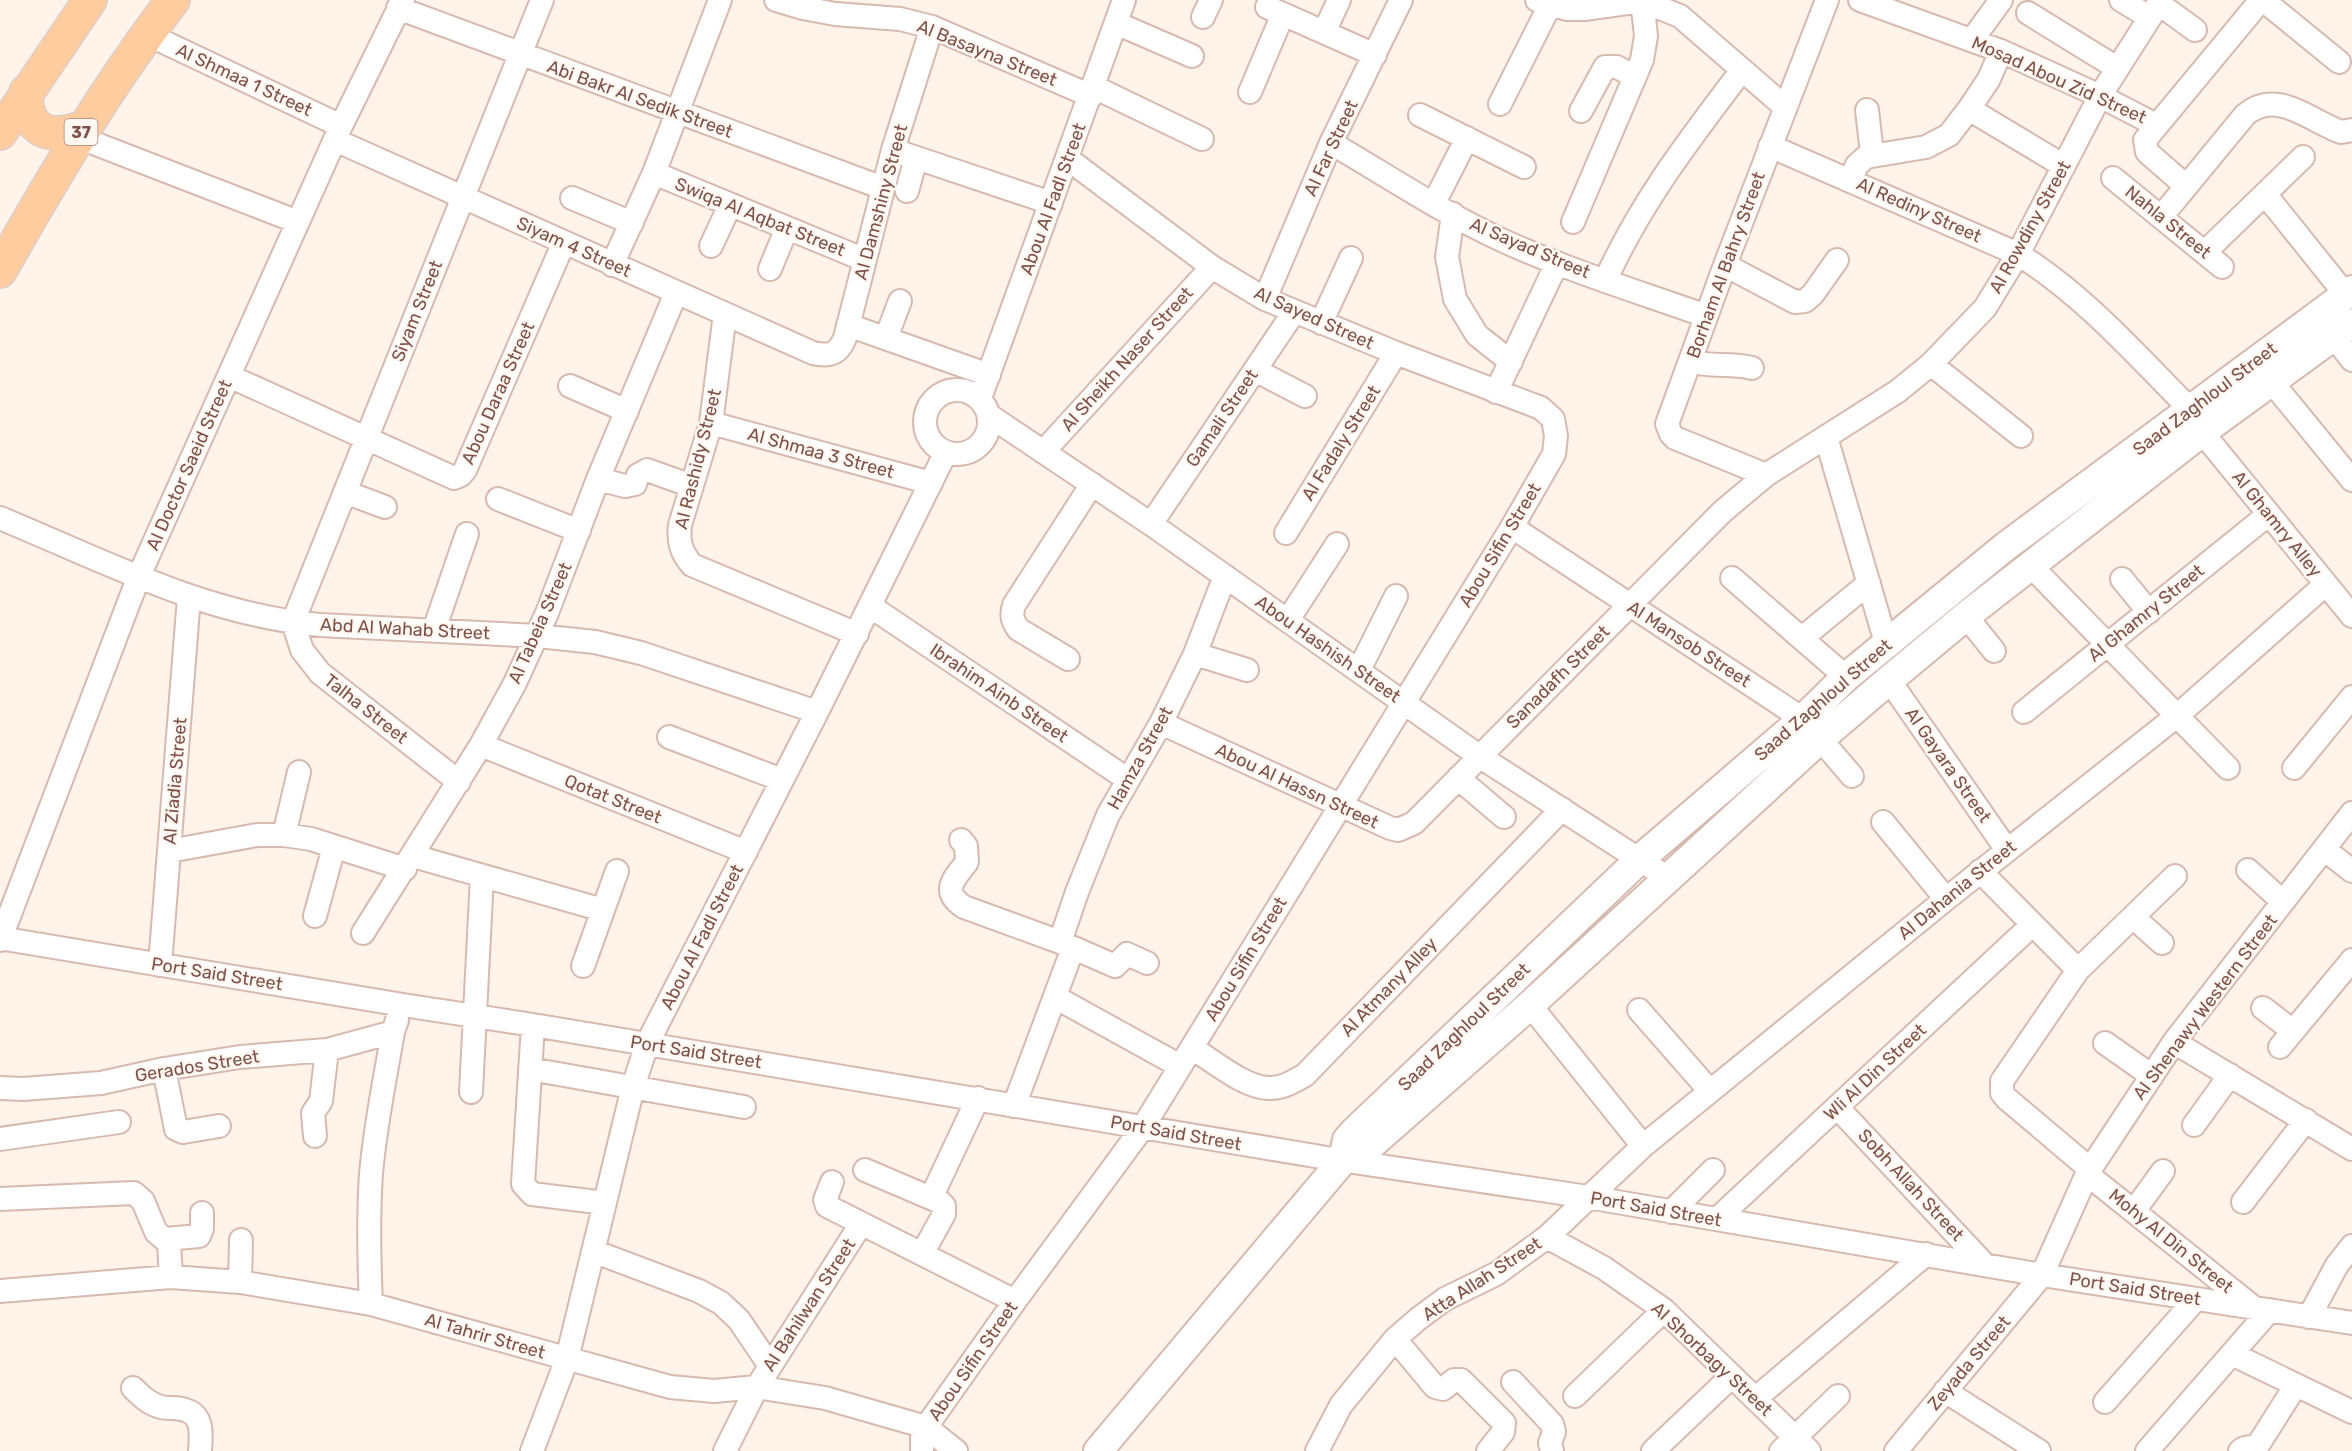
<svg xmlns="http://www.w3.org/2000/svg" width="2352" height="1451" viewBox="0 0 2352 1451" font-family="Rubik,sans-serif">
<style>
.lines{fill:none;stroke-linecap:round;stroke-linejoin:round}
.minor-casing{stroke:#d6baaf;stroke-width:26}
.tertiary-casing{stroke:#d6baaf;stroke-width:32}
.primary-casing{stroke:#dbcfcc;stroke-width:36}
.minor{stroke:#fff;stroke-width:22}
.tertiary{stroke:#fff;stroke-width:28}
.primary{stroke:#ffcca0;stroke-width:33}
.labels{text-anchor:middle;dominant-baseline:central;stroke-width:5;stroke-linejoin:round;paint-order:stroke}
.shield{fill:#fff8f2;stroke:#a5847b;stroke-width:1.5}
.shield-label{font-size:16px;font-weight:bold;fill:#7e5248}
.street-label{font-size:18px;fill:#7e5248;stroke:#fff8f2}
</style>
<rect width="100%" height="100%" fill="#fff3ea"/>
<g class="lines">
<g class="minor-casing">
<path id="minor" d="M 776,0 L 803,8 L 835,14 L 900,19 L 932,27 L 1091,96
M 1537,0 L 1567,9 L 1584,9 L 1642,1 L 1680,16 L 1785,107
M 1860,0 L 2001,51 L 2100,96 L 2156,125
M 2121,0 L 2149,17
M 2263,0 L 2339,62
M 2158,3 L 2195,30
M 1267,7 L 1375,55
M 398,8 L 883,188
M 2028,13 L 2117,68
M 1203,17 L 1211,0
M 1116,23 L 1192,56
M 1324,32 L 1339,0
M 147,34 L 341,126
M 1972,40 L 2001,0
M 1094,87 L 1202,139
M 1250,92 L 1283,14
M 1500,104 L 1550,5
M 1969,109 L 2064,166
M 1867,110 L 1872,154
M 1581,111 L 1605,67 L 1617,67 L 1635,77
M 1420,115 L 1524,167
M 78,137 L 298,222
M 335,140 L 813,353 C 830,357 838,354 845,338 L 893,150 L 932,27
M 1331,143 C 1388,176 1446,215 1506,242 C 1570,271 1639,292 1706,316
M 1770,146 L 2018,254 C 2084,295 2136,355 2191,410
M 893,150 L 1051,203
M 654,173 L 865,260
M 2113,178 L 2222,267
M 1850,180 L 1857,165 L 1866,157 L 1926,147 L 1949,135 L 1969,109 L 1989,79 L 2001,51
M 2186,186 L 2147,152 L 2145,140 L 2261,0
M 907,191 L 916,158
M 2265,194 L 2346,295
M 572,198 L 632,223
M 1434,203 L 1467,138
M 1453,214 L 1447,257 L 1455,299 L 1477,335 L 1511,362
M 2161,217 L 2245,115 C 2276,88 2309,120 2341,132 L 2352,130
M 1573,222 L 1642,60 L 1646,36 L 1642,0
M 711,246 L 730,205
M 2205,252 L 2303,157
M 612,265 L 654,173 L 720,0
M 1725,265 L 1795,302 L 1805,301 L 1813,294 L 1837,260
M 770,269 L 787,228
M 1606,279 C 1642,200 1690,139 1742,70
M 1265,299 L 1331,143 L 1401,0
M 725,314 L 711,423 L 680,525 C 678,542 681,552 692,565 L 857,634
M 1321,323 L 1351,258
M 848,325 L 989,375
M 2333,336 L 2352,360
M 886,338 L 900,301
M 1690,361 C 1711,368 1731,362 1752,368
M 1931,364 L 2021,436
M 1255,370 L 1305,396
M 229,376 L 454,478 L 461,475 L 465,470 L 564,242
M 2271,381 L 2352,480
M 570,386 L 627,411
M925 422a32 32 0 1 1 64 0a32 32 0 1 1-64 0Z
M 1496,392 L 1557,263
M 980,398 L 1124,0
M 990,416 L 1151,524 L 1479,756 L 1668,878
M 711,423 L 931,483
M 2202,432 L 2352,616
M 1826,437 L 1886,643
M 1043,452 L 1212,267
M 1766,475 L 1675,438 L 1671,434 L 1667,424 L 1725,265 L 1827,0
M 598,479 L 625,486 L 635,484 L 638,475 L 647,470 L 692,486
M 345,492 L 385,507
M 498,499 L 579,531
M 0,518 C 104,561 206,615 320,625 L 538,636 L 595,642 L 641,653 L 817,712
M 1151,524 L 1294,312
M 1512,527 L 1803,719 L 1852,776
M 1286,533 L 1396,353
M 2030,565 L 2228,768
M 1732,578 L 1846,677
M 2122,579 L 2149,612
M 870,606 L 1127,779
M 1966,616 L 1994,651
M 1288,620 L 1337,544
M 434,630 L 467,534
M 1802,638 L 1869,583
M 1195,654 L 1247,670
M 1068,659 L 1018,629 C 1012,620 1011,615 1014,605 L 1092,484
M 1359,670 L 1396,596
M 1889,680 L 2007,850
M 2024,712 L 2269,514
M 1161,723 L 1390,828 L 1398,830 L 1414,823 L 1722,512 L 1766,475 L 1898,391 L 1931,364 L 1985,308 L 2018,254 L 2100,96 L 2161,0
M 669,737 L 782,780
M 481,745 L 746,852
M 2294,768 L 2352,697
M 1458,778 L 1504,817
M 459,782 L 320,673 L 302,650 L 293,622 L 542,0
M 1883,822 L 1946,899
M 284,835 L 299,772
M 961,840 L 966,846 L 967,862 C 954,879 940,891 964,907 L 1060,942 L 1115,966 L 1127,954 L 1147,963
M 2324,849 L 2352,871
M 169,851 L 257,835 L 284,835 L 311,839 L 405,869
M 413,856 L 603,910
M 2248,870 L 2283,902
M 1980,871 L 2078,970
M 315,916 L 334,847
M 2133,917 L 2162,943
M 363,933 L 481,745 L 515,683 L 547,613 L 598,479 L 676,293
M 0,938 L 403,1005 L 533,1025 L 1327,1158 L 1588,1197 L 2042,1275 L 2352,1323
M 0,940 L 139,576 L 341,126 L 403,0
M 1060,942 L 1077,892 L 1108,815 L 1161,723 L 1195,654 L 1225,576
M 160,965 L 189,597
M 583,966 L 617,871
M 1055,997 L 1180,1066
M 1530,1005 L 1643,1146
M 2263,1008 L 2293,1031
M 1639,1010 L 1710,1091
M 533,1025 L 523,1184 L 532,1194 L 605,1203
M 2174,1042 L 2352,1149
M 2105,1043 L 2152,1076
M 2280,1047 L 2352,960
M 1192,1048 C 1212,1060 1246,1089 1270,1088 C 1284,1088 1294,1081 1305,1075 L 1562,809
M 164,1069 L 176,1129 L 183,1132 L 219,1126
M 530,1069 L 744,1107
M 0,1088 L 23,1089 L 101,1083 L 164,1069 L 240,1057 L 327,1050 L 393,1032
M 471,1092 L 482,876
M 1014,1106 L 1073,948
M 1837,1107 L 1984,1264
M 2194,1125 L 2230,1075
M 315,1136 L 313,1113 L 321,1101 L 327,1050
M 0,1139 L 119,1122
M 2090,1169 L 2006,1098 L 2002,1093 L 2002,1081 L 2078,970 L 2175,876
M 865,1170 L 940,1202 L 944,1206 L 944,1214 L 922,1254
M 2087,1174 L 2253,1307
M 832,1182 L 825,1200 L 827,1206 L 1015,1301
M 931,1198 L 978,1098
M 0,1199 L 134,1193 L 143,1201 L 156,1232 L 169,1243 L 171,1277
M 2243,1202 L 2306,1120
M 2134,1211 L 2163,1171
M 1671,1212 L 1713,1170
M 1717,1219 L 2032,925
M 1547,1237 L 1604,1268 L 1664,1310 L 1809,1451
M 166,1239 L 199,1236 L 202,1229 L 202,1213
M 593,1251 L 699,1291 L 721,1303 L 739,1320 L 770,1366
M 240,1282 L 241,1240
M 0,1291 L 171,1277 L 240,1282 L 371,1304 L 670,1387 L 714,1391 L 757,1387 L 825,1398 L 926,1427 L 956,1451
M 371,1304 C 369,1261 368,1218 371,1174 C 375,1126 385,1079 393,1032 L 397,1020
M 2309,1317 L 2337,1265 L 2352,1246
M 1395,1339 L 1435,1387 L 1443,1389 L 1454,1380 L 1461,1380 L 1504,1423 L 1503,1432 L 1488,1451
M 2232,1354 L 2352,1412
M 1513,1382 L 1552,1424 L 1554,1432 L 1550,1443 L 1552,1451
M 133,1388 C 141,1396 149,1404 161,1407 C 169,1409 177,1407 185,1410 C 204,1415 201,1436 200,1451
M 1945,1391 L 2039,1451
M 1575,1396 L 1664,1310
M 1756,1398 L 1926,1254
M 2105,1402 L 2196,1299
M 532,1451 L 567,1359 L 633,1087 L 647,1044 L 817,712 L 946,452
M 725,1451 L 757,1387 L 861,1224
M 922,1451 L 922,1435 L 926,1427 L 1015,1301 L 1143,1127 L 1512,527 L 1554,454 L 1556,436 L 1553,419 L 1541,408 L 1396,353 L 1265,299 L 1212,267 L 1068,159
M 1317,1451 L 1341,1405 L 1395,1339 L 1418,1319 L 1445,1299 L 1496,1274 L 1547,1237 L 1643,1146 L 1946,899 L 2178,715 L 2326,584
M 1653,1451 L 1732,1376
M 1781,1451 L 1838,1396
M 1896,1451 L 2042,1275 L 2087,1174 L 2174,1042 L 2352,813
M 2147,1451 L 2270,1310
M 2240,1451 C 2245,1445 2252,1449 2258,1445 L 2296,1385"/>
</g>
<g class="tertiary-casing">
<path id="tertiary" d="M 1343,1160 L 1347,1140 L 1354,1132 L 1640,859 L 1803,719 L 1846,677 L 2006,546 L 2352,290
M 1098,1451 L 1343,1160 L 1355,1156 L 1372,1144 L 1530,1005 L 1820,739 L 1889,680 L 1966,616 L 2202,432 L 2352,323"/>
</g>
<g class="primary-casing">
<path id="primary" d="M 26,92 C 26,133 50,140 84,127
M 0,133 L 90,0
M 0,271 C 53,177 108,85 173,0"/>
</g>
<use href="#minor" class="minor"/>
<use href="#tertiary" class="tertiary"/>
<use href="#primary" class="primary"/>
</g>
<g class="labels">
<rect class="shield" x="64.5" y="119" width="33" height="26" rx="4.5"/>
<g class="shield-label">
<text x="81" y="132">37</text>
</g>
<g class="street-label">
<text transform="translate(987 53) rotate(22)">Al Basayna Street</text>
<text transform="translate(244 80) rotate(25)">Al Shmaa 1 Street</text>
<text transform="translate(2059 80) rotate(24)">Mosad Abou Zid Street</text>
<text transform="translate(640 99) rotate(20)">Abi Bakr Al Sedik Street</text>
<text transform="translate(1331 148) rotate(-65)">Al Far Street</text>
<text transform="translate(1053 199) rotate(-70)">Abou Al Fadl Street</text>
<text transform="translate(881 202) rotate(-75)">Al Damshiny Street</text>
<text transform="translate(1919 210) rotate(24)">Al Rediny Street</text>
<text transform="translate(760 217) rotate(22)">Swiqa Al Aqbat Street</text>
<text transform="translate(2168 222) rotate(39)">Nahla Street</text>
<text transform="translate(2030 227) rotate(-61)">Al Rowdiny Street</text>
<text transform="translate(574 247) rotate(24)">Siyam 4 Street</text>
<text transform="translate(1530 248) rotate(23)">Al Sayad Street</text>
<text transform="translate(1726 265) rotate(-70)">Borham Al Bahry Street</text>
<text transform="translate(417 311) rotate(-68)">Siyam Street</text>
<text transform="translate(1314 318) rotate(24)">Al Sayed Street</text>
<text transform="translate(1127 359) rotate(-48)">Al Sheikh Naser Street</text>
<text transform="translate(498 393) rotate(-66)">Abou Daraa Street</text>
<text transform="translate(2205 399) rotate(-37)">Saad Zaghloul Street</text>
<text transform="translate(1222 418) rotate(-56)">Gamali Street</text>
<text transform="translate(1341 443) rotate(-58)">Al Fadaly Street</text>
<text transform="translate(821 453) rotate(15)">Al Shmaa 3 Street</text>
<text transform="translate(698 459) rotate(-76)">Al Rashidy Street</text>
<text transform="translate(189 465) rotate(-66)">Al Doctor Saeid Street</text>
<text transform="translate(2277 524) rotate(51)">Al Ghamry Alley</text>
<text transform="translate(1500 545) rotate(-59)">Abou Sifin Street</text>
<text transform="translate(2146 613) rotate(-39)">Al Ghamry Street</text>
<text transform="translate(540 623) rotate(-66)">Al Tabeia Street</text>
<text transform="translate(405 629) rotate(3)">Abd Al Wahab Street</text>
<text transform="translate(1689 644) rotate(33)">Al Mansob Street</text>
<text transform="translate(1328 649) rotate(35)">Abou Hashish Street</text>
<text transform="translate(1558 677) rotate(-45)">Sanadafh Street</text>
<text transform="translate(999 693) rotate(34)">Ibrahim Ainb Street</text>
<text transform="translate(1823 700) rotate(-41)">Saad Zaghloul Street</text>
<text transform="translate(366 709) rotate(38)">Talha Street</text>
<text transform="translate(1140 758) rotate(-61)">Hamza Street</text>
<text transform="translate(1948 765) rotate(55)">Al Gayara Street</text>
<text transform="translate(175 781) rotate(-85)">Al Ziadia Street</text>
<text transform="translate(1297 786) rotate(25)">Abou Al Hassn Street</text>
<text transform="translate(613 799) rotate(22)">Qotat Street</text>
<text transform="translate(1957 890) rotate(-39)">Al Dahania Street</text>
<text transform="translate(702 937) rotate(-63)">Abou Al Fadl Street</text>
<text transform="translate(1246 959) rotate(-59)">Abou Sifin Street</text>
<text transform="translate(217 974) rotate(9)">Port Said Street</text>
<text transform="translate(1389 987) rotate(-46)">Al Atmany Alley</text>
<text transform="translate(2205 1007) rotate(-53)">Al Shenawy Western Street</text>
<text transform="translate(1464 1027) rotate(-44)">Saad Zaghloul Street</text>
<text transform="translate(696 1052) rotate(9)">Port Said Street</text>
<text transform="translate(197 1066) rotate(-9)">Gerados Street</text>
<text transform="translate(1875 1072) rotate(-43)">Wli Al Din Street</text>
<text transform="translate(1176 1133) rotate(10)">Port Said Street</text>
<text transform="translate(1911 1185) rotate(47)">Sobh Allah Street</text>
<text transform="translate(1656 1209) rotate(10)">Port Said Street</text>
<text transform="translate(2171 1241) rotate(39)">Mohy Al Din Street</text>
<text transform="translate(1482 1279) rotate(-33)">Atta Allah Street</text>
<text transform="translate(2135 1289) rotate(9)">Port Said Street</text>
<text transform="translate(809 1305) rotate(-57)">Al Bahilwan Street</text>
<text transform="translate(485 1336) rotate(16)">Al Tahrir Street</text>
<text transform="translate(1712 1359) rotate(43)">Al Shorbagy Street</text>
<text transform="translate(973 1361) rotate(-55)">Abou Sifin Street</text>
<text transform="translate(1969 1363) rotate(-50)">Zeyada Street</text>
</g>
</g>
</svg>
